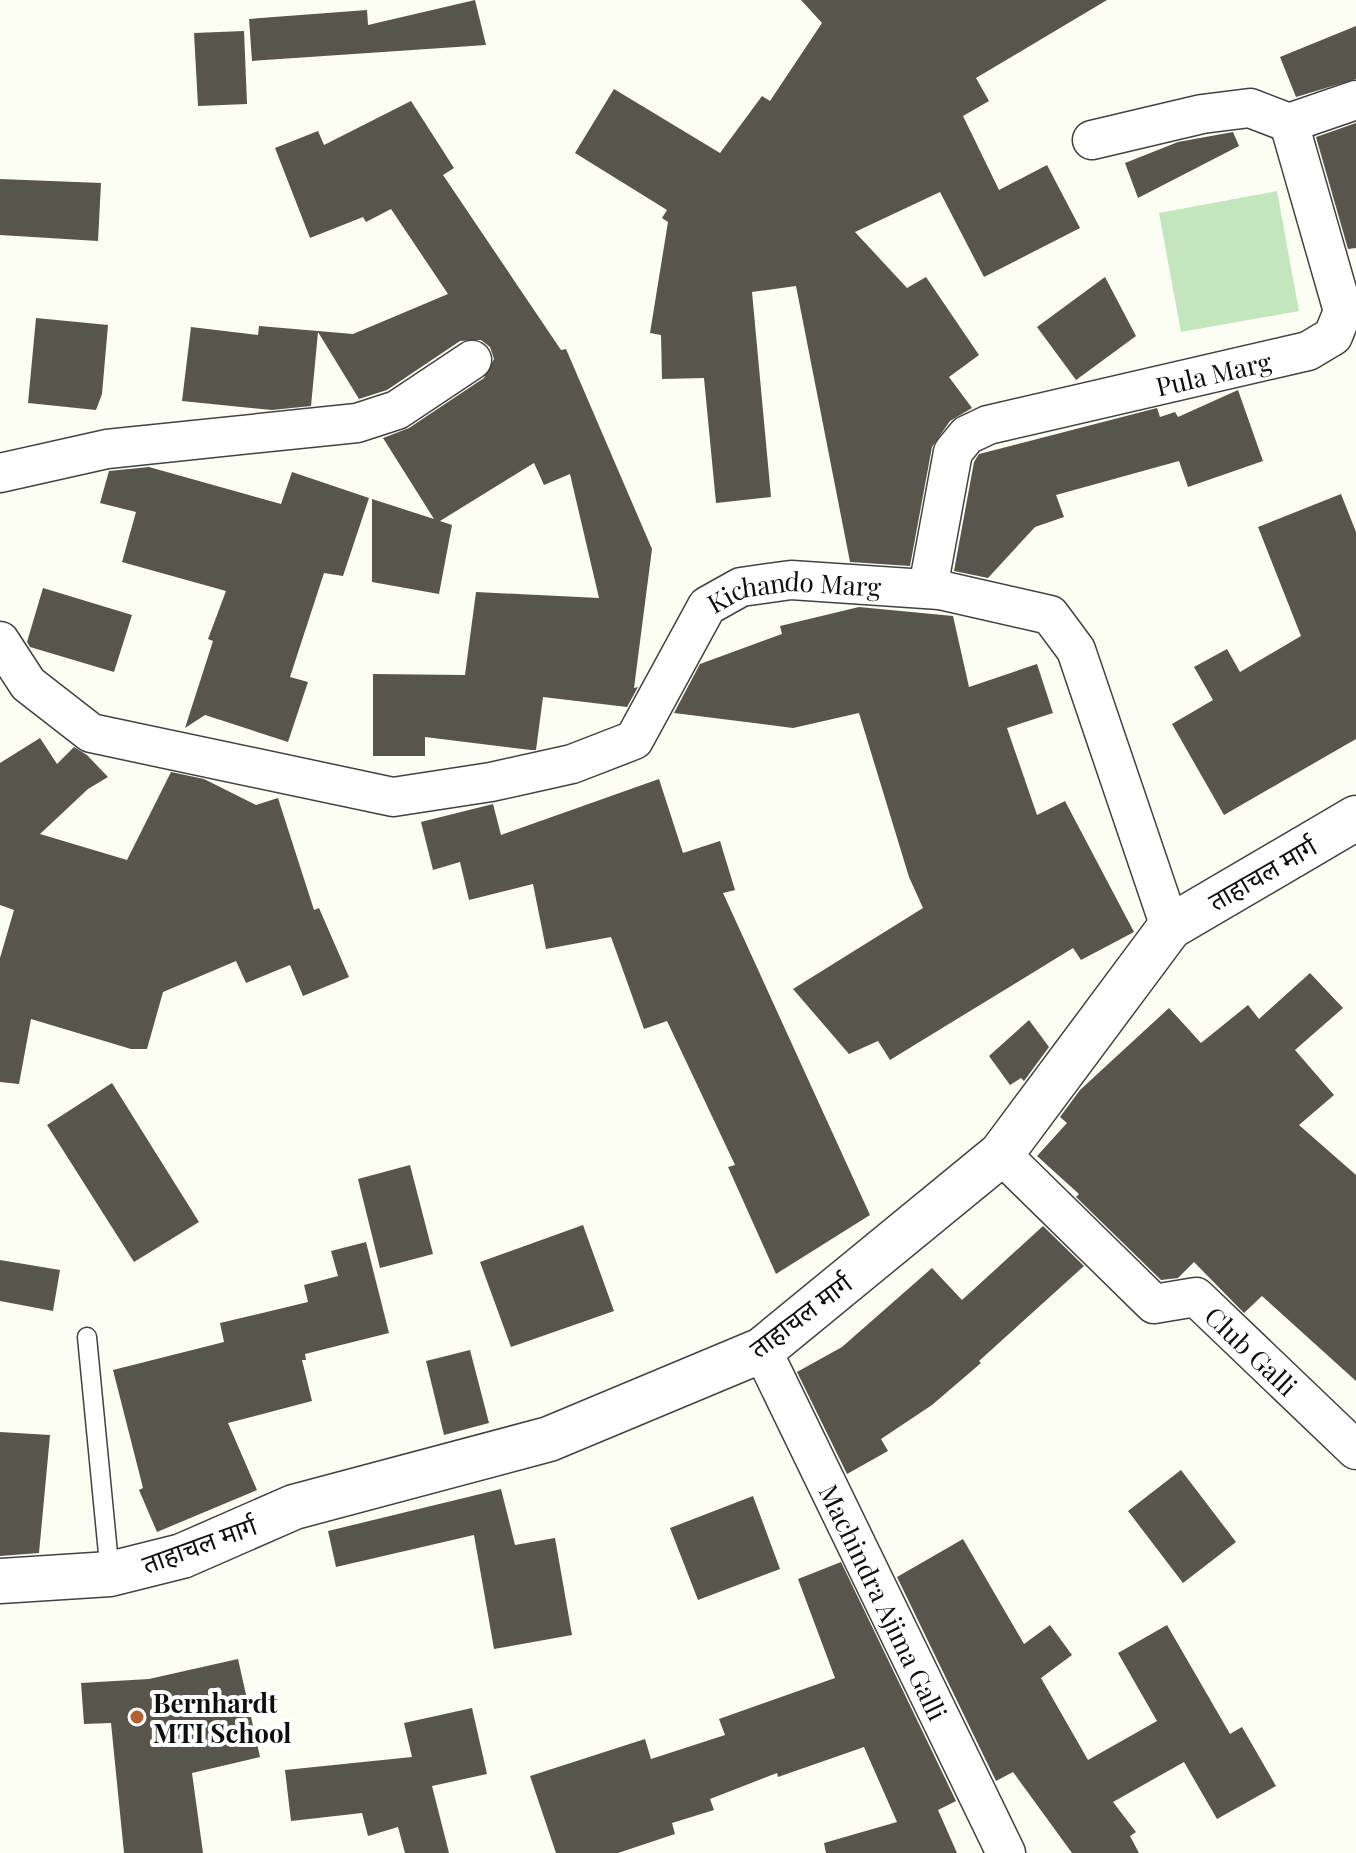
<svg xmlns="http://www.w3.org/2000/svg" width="1356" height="1853" viewBox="0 0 1356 1853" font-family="'Playfair Display','Noto Sans Devanagari',serif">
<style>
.green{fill:#c3e6be}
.building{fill:#57554c}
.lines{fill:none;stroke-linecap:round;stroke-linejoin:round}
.service-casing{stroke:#424242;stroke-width:21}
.minor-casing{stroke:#424242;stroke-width:41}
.tertiary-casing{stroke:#424242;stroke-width:47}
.service{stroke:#fff;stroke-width:18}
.minor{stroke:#fff;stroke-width:38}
.tertiary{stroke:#fff;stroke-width:44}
.poi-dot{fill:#b45f33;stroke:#fff;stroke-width:3}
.labels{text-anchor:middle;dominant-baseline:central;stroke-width:8;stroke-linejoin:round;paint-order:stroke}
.street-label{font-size:26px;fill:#0f0f0f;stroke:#fff}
.poi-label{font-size:26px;font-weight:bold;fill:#0f0f0f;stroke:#fff;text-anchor:start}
</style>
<rect width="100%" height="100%" fill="#fcfef3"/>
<path class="green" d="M 1277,191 L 1299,311 L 1181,332 L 1159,213 Z"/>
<path class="building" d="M 475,0 L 486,45 L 252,61 L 249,19 L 367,10 L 368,25 Z
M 801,0 L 1107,0 L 976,78 L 989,101 L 963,116 L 999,190 L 1047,165 L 1080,228 L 984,277 L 940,192 L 855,232 L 907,288 L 926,277 L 979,355 L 949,377 L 972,408 L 950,421 L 932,447 L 910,566 L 850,562 L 796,286 L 752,292 L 771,497 L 716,503 L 704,378 L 662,379 L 661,335 L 650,333 L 668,222 L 662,218 L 667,210 L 575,153 L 614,89 L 720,153 L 762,96 L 770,101 L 822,23 Z
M 1356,26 L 1356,79 L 1296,97 L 1280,57 Z
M 244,31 L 247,104 L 198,106 L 194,33 Z
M 411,101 L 454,168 L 443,175 L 561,350 L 566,349 L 652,549 L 634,688 L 638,687 L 627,707 L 543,697 L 536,750 L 531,750 L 425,737 L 425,756 L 373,756 L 373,674 L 465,675 L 476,592 L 599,598 L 570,474 L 544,485 L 534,463 L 440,521 L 452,525 L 439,594 L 372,582 L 372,499 L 434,519 L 383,438 L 409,428 L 484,378 L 494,359 L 490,347 L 481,340 L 460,341 L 387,390 L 359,399 L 318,332 L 311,406 L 272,410 L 182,401 L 191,327 L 258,335 L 259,326 L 353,334 L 448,294 L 391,209 L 366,222 L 363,217 L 310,238 L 275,148 L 318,131 L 324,145 Z
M 1356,123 L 1356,248 L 1348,249 L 1316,137 Z
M 1233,132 L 1239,146 L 1138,198 L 1125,163 L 1178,142 Z
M 0,179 L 101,183 L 98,241 L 0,235 Z
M 1105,277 L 1136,336 L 1076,380 L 1037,327 Z
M 36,318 L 108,325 L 102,394 L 96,410 L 28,403 Z
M 1238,390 L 1263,461 L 1188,487 L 1179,461 L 1056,495 L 1064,517 L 1035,527 L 988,578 L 954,571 L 974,462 L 979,454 L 1157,408 L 1160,417 L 1175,412 L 1178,417 Z
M 149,467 L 281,504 L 292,472 L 369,498 L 343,576 L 324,573 L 290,677 L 308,682 L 288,742 L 205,715 L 185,728 L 213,641 L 208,639 L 226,591 L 122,562 L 136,512 L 100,503 L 109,471 Z
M 1341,494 L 1356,532 L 1356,739 L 1224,815 L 1172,724 L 1213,700 L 1194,667 L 1227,649 L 1240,672 L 1301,636 L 1258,527 Z
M 43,588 L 132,615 L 114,672 L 30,647 L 27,642 Z
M 859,607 L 953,616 L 969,687 L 1037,664 L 1053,713 L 1007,728 L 1037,815 L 1065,801 L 1134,932 L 1081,960 L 1073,948 L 890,1060 L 878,1041 L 849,1054 L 793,989 L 923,908 L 909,877 L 859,713 L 793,728 L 674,713 L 700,664 L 782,634 L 780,626 Z
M 40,738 L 57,764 L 74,747 L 87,755 L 108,777 L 88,789 L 40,834 L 127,860 L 171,772 L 204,779 L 256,805 L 278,798 L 314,910 L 319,908 L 349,977 L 303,996 L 290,965 L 246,983 L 236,961 L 163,992 L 147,1049 L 131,1049 L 31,1019 L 19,1084 L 0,1082 L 0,958 L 14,910 L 0,905 L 0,763 Z
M 659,779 L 683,853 L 720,841 L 735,890 L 723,893 L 870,1215 L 776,1274 L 728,1167 L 735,1165 L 667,1021 L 644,1029 L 611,937 L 546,949 L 533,884 L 469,900 L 460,862 L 433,870 L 421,822 L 493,804 L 501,835 Z
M 1310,973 L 1343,1008 L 1295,1050 L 1334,1095 L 1299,1125 L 1356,1175 L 1356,1381 L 1262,1296 L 1244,1313 L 1194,1262 L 1178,1278 L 1161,1280 L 1076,1197 L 1079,1194 L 1037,1156 L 1067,1123 L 1060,1117 L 1080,1090 L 1169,1008 L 1201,1043 L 1248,1005 L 1259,1019 Z
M 1029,1020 L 1049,1047 L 1024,1081 L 1021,1078 L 1010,1085 L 989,1056 Z
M 112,1083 L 199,1222 L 134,1262 L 47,1125 Z
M 410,1165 L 433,1254 L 380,1268 L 358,1179 Z
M 583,1225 L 614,1311 L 511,1347 L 480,1262 Z
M 1043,1226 L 1084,1266 L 979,1361 L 981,1363 L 932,1405 L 881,1439 L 888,1451 L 847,1474 L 797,1372 L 842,1347 L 932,1268 L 962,1300 Z
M 366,1242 L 389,1333 L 305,1354 L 306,1360 L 302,1360 L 312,1401 L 228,1423 L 257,1490 L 157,1532 L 139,1490 L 143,1488 L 113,1370 L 224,1342 L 220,1323 L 308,1302 L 304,1285 L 338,1276 L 331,1251 Z
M 0,1260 L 60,1270 L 53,1311 L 0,1301 Z
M 470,1350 L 489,1423 L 444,1435 L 426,1361 Z
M 0,1432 L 50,1435 L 39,1553 L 0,1556 Z
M 1181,1470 L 1236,1542 L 1183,1583 L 1128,1511 Z
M 501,1489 L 515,1545 L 555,1538 L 572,1635 L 494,1649 L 474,1535 L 336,1567 L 328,1531 Z
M 753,1496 L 780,1569 L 698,1600 L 670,1528 Z
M 963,1539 L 1024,1644 L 1050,1625 L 1072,1655 L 1041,1678 L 1088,1760 L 1157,1721 L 1118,1653 L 1167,1625 L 1230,1734 L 1242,1727 L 1276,1786 L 1217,1819 L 1184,1762 L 1113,1802 L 1136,1832 L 1130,1836 L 1139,1853 L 1072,1853 L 1013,1772 L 996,1781 L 897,1577 Z
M 841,1562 L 956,1801 L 938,1810 L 957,1853 L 826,1853 L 824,1843 L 897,1822 L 864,1747 L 778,1777 L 777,1773 L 710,1799 L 714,1810 L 672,1823 L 675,1834 L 618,1853 L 556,1853 L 530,1776 L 645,1739 L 651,1759 L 725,1735 L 719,1719 L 835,1678 L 798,1579 Z
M 238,1659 L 260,1757 L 192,1773 L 203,1853 L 124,1853 L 111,1723 L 84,1724 L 81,1683 L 149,1679 Z
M 472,1708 L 487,1774 L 432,1786 L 449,1853 L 405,1853 L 398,1827 L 368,1836 L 362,1813 L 291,1821 L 285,1770 L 412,1757 L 404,1723 Z"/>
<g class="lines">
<g class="service-casing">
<path id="service" d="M 87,1337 L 110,1574"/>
</g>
<g class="minor-casing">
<g id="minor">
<path d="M 1092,140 L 1202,114 L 1250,108 L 1289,123"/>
<path d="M 0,473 L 107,449 L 357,423 L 397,410 L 472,360"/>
<path id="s1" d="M 940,590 L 930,577 L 953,452 L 967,435 L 988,425 L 1308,351 L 1333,336 L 1343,311 L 1289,123 L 1356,100"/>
<path id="s2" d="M 0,641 L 28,684 L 91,733 L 393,797 L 491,782 L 572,764 L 634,740 L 707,606 L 741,587 L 791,580 L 940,590 L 1050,615 L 1076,650 L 1170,927"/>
<path id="s3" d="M 1001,1154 L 1154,1304 L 1196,1297 L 1356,1450"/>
<path id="s4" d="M 762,1350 L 1006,1853"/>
</g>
</g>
<g class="tertiary-casing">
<path id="tertiary" d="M 0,1581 L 110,1574 L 182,1556 L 294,1507 L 549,1439 L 762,1350 L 1001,1154 L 1170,927 L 1356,818"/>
</g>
<use href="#service" class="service"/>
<use href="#minor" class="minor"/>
<use href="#tertiary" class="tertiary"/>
</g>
<circle class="poi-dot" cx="137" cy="1717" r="8"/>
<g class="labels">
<g class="street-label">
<text stroke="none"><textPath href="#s1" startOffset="420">Pula Marg</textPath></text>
<text stroke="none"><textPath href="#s2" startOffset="932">Kichando Marg</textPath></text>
<text transform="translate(1262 873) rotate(-30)">ताहाचल मार्ग</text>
<text transform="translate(800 1315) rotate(-37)">ताहाचल मार्ग</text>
<text stroke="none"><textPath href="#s3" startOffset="334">Club Galli</textPath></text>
<text transform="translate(199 1544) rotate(-20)">ताहाचल मार्ग</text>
<text stroke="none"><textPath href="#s4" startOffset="280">Machindra Ajima Galli</textPath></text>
</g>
<g class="poi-label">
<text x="153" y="1702">Bernhardt<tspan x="153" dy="30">MTI School</tspan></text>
</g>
</g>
</svg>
